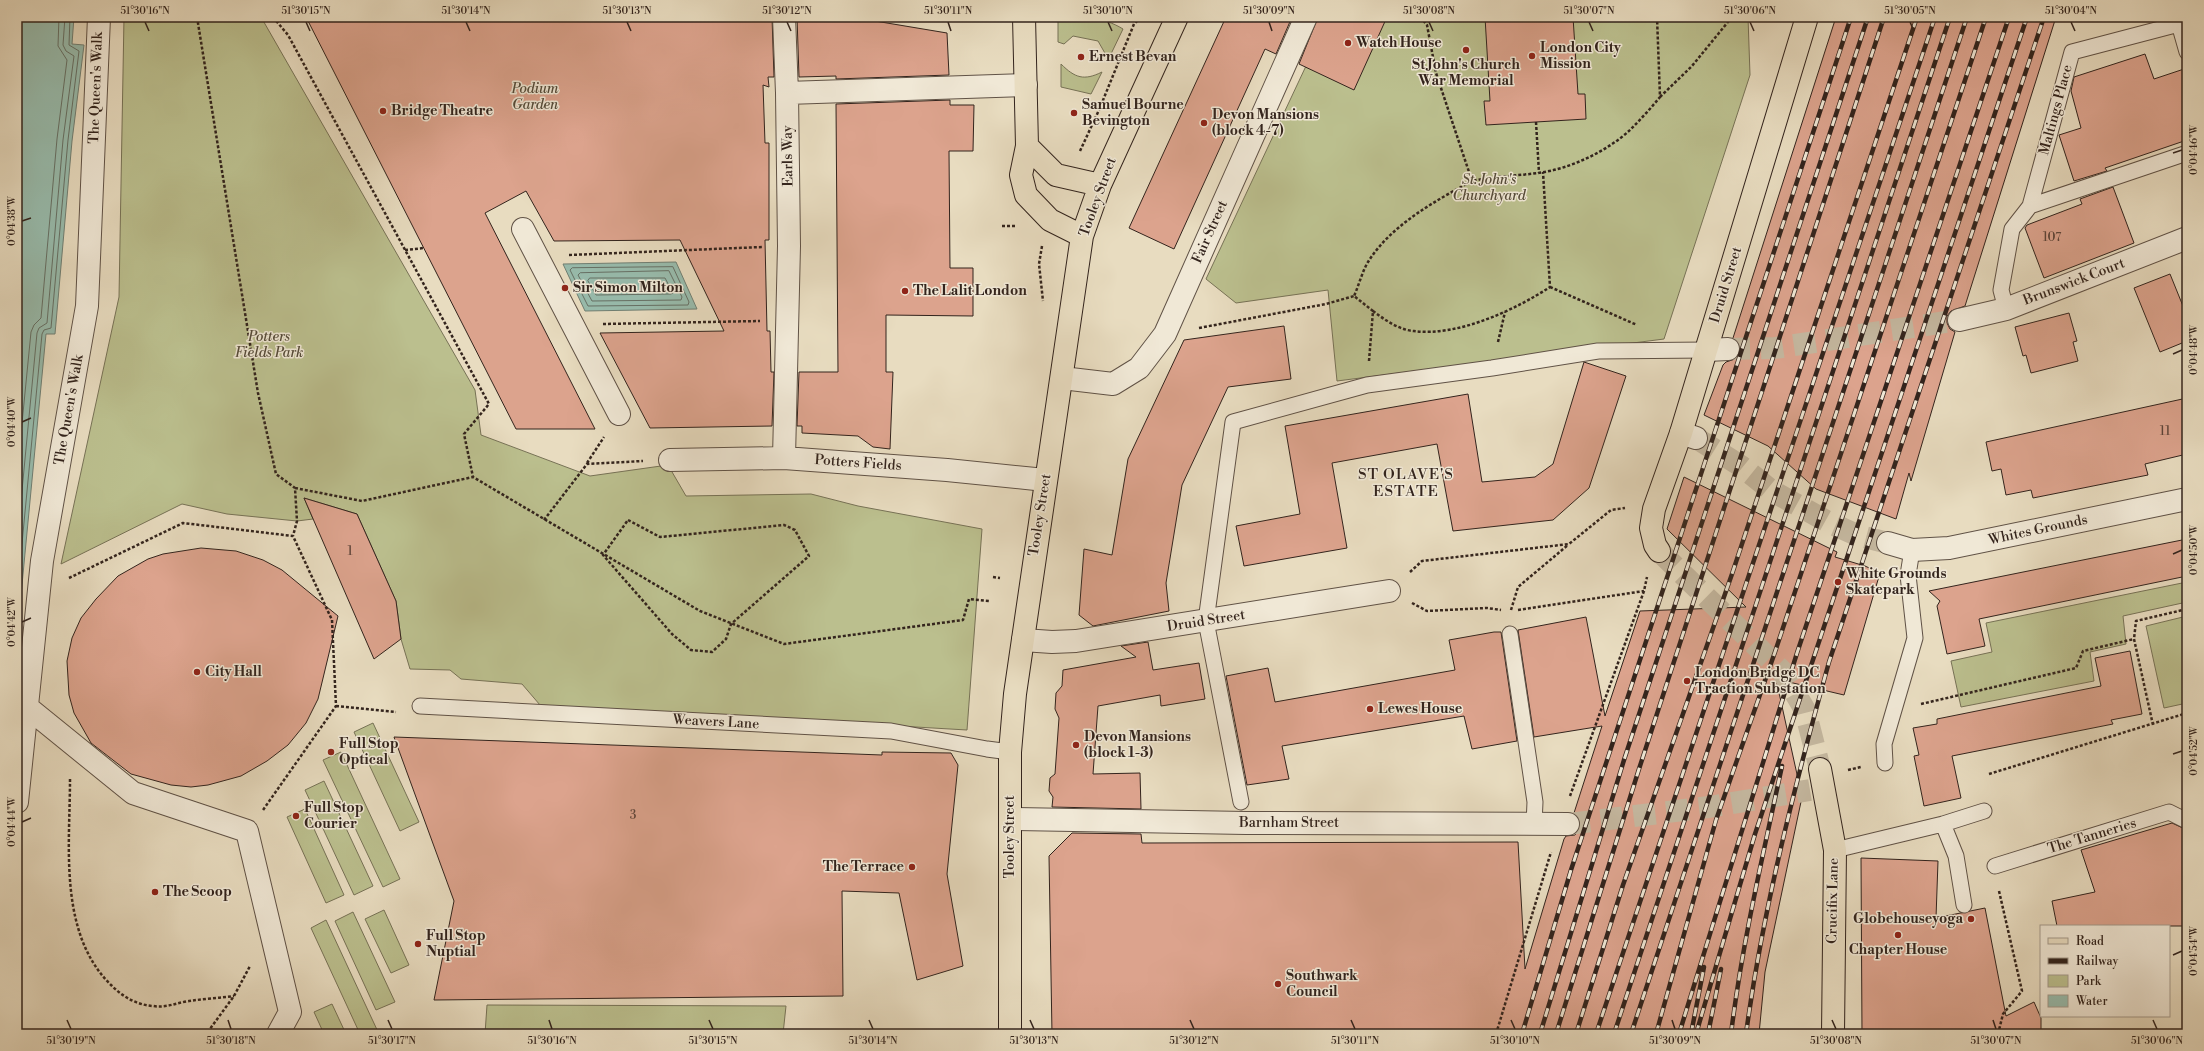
<svg xmlns="http://www.w3.org/2000/svg" width="2204" height="1051" viewBox="0 0 2204 1051" font-family="'Libre Bodoni',serif">
<style>
.green{fill:#bbbf8e;stroke:#777256}
.water{fill:#98bcad;stroke:#707f73}
.lines{fill:none;stroke-linecap:round;stroke-linejoin:round}
.shore{stroke:#667065;stroke-width:1}
.building{fill:#dca38d;stroke:#33241d}
.street-tunnel{stroke:#c4b79f;stroke-width:22;stroke-dasharray:22 11;stroke-linecap:butt}
.primary-tunnel{stroke:#c4b79f;stroke-width:22;stroke-dasharray:22 11;stroke-linecap:butt}
.lane-casing{stroke:#605246;stroke-width:17}
.street-casing{stroke:#605246;stroke-width:24}
.primary-casing{stroke:#33241d;stroke-width:24}
.path{stroke:#33241d;stroke-width:2.5;stroke-dasharray:3 2;stroke-linecap:butt}
.lane{stroke:#f0e8d6;stroke-width:15}
.street{stroke:#f0e8d6;stroke-width:22}
.primary{stroke:#e8dcc0;stroke-width:22}
.rail-casing{stroke:#33241d;stroke-width:4.5}
.rail{stroke:#f0e8d6;stroke-width:3;stroke-dasharray:9;stroke-linecap:butt}
.ticks{fill:none;stroke:#33241d;stroke-width:1.5}
.poi-dot{fill:#8f2418;stroke:#f0e8d6;stroke-width:1.5}
.labels{text-anchor:middle;dominant-baseline:central;stroke-width:3;stroke-linejoin:round;paint-order:stroke}
.number-label{font-size:12px;fill:#5d4439}
.poi-label{font-size:14px;font-weight:bold;fill:#33241d;stroke:#f0e8d6;text-anchor:start}
.street-label{font-size:14px;fill:#33241d;stroke:#f0e8d6}
.park-label{font-size:14px;font-style:italic;fill:#554b39;stroke:#f0e8d6}
.neighbourhood-label{font-size:15px;letter-spacing:1px;fill:#33241d;stroke:#f0e8d6}
.neatline{fill:none;stroke:#33241d;stroke-width:1.5}
.ticks-label{font-size:10px;text-anchor:middle;fill:#33241d}
</style>
<rect width="100%" height="100%" fill="#e8dcc0"/>
<filter id="stains"><feTurbulence type="fractalNoise" baseFrequency=".005" numOctaves="4"/><feColorMatrix values="0 0 0 0 .2 0 0 0 0 .09 0 0 0 0 .02 0 0 0 .5 -.17"/></filter>
<radialGradient id="worn" r=".72"><stop offset=".6" stop-color="#630" stop-opacity="0"/><stop offset="1" stop-color="#630" stop-opacity=".3"/></radialGradient>
<path class="green" d="M 124,17 L 261,17 L 475,390 L 481,435 L 590,476 L 668,465 L 686,496 L 811,494 L 858,506 L 982,529 L 967,730 L 540,705 L 522,684 L 461,679 L 450,670 L 410,669 L 401,639 L 396,601 L 357,514 L 304,498 L 313,519 L 297,521 L 227,514 L 182,504 L 61,564 L 119,297 Z
M 1058,17 C 1082,17 1102,16 1123,29 L 1110,56 L 1106,55 L 1098,41 L 1073,36 L 1064,44 L 1058,42 Z
M 1329,17 L 1748,17 L 1750,75 L 1664,339 L 1337,381 L 1328,290 L 1236,303 L 1206,279 Z
M 1061,64 C 1075,78 1084,81 1102,72 L 1091,94 L 1061,87 Z
M 2187,582 L 2187,602 L 2123,616 L 2126,644 L 2090,652 L 2094,681 L 1961,707 L 1951,661 L 1992,652 L 1986,623 Z
M 2187,616 L 2187,703 L 2164,708 L 2146,626 Z
M 373,723 L 419,822 L 400,831 L 354,732 Z
M 341,752 L 400,879 L 383,887 L 323,760 Z
M 324,781 L 373,886 L 354,895 L 305,790 Z
M 305,809 L 344,895 L 326,903 L 287,817 Z
M 384,910 L 409,965 L 391,973 L 365,919 Z
M 353,912 L 395,1002 L 376,1010 L 335,921 Z
M 326,920 L 379,1034 L 360,1034 L 311,928 Z
M 332,1004 L 346,1034 L 324,1034 L 314,1012 Z
M 487,1005 L 786,1006 L 783,1034 L 485,1034 Z"/>
<path class="water" d="M 17,17 L 74,17 L 72,44 L 84,45 L 72,141 L 55,334 L 46,334 L 17,637 Z
M 676,262 L 697,309 L 585,311 L 563,264 Z"/>
<g class="lines">
<path class="shore" d="M 673,267 L 689,302 L 688,305 L 588,306 L 570,270 L 572,268 Z
M 669,271 L 682,297 L 681,300 L 592,301 L 578,275 L 580,273 Z
M 590,278 L 665,278 L 673,293 L 671,294 L 596,295 L 588,281 Z
M 17,474 L 31,332 L 34,325 L 41,318 L 57,139 L 67,60 L 58,46 L 59,17
M 17,543 L 37,333 L 39,328 L 47,323 L 63,140 L 74,56 L 66,51 L 63,45 L 65,17
M 17,596 L 42,334 L 44,330 L 51,328 L 68,140 L 79,51 L 69,45 L 70,17"/>
</g>
<path class="building" d="M 306,17 L 772,17 L 774,77 L 768,77 L 769,87 L 763,85 L 765,143 L 769,143 L 769,240 L 765,240 L 767,331 L 770,331 L 771,372 L 774,372 L 772,426 L 650,428 L 600,333 L 724,331 L 680,240 L 554,241 L 526,191 L 485,213 L 595,429 L 516,429 Z
M 797,17 L 851,17 L 947,33 L 949,75 L 836,79 L 836,76 L 799,77 Z
M 1226,17 L 1292,17 L 1276,54 L 1265,49 L 1174,249 L 1129,228 Z
M 1318,17 L 1387,17 L 1354,90 L 1299,64 Z
M 1485,17 L 1573,17 L 1578,94 L 1585,94 L 1586,119 L 1486,125 L 1484,101 L 1490,101 Z
M 1836,17 L 2056,17 L 1965,306 L 1951,311 L 1947,316 L 1947,323 L 1950,329 L 1955,332 L 1911,481 L 1909,473 L 1896,519 L 1816,489 L 1768,446 L 1704,415 L 1723,365 L 1726,362 L 1735,359 L 1739,354 L 1739,343 L 1733,338 Z
M 2145,54 L 2154,79 L 2187,68 L 2187,140 L 2105,168 L 2107,171 L 2074,181 L 2059,135 L 2081,128 L 2071,91 L 2074,77 Z
M 950,100 L 950,105 L 974,105 L 973,151 L 949,151 L 950,268 L 973,268 L 973,316 L 886,315 L 886,372 L 893,372 L 890,449 L 873,447 L 858,436 L 802,433 L 802,426 L 797,426 L 799,372 L 838,372 L 836,104 Z
M 2113,187 L 2134,243 L 2044,278 L 2025,228 L 2027,225 L 2082,204 L 2080,199 Z
M 2170,274 L 2187,316 L 2187,341 L 2160,352 L 2134,288 Z
M 2069,313 L 2077,341 L 2073,342 L 2078,361 L 2031,373 L 2026,355 L 2023,356 L 2015,327 Z
M 1284,326 L 1291,379 L 1228,387 L 1182,485 L 1166,583 L 1169,611 L 1093,626 L 1079,615 L 1084,549 L 1112,555 L 1128,459 L 1184,340 Z
M 1584,362 L 1626,376 L 1589,488 L 1553,520 L 1453,531 L 1437,444 L 1332,463 L 1347,548 L 1244,566 L 1236,526 L 1300,514 L 1285,426 L 1468,394 L 1482,482 L 1535,477 L 1553,464 Z
M 2187,398 L 2187,454 L 2145,464 L 2148,475 L 2033,498 L 2031,490 L 2006,495 L 2001,469 L 1992,471 L 1986,442 Z
M 1684,477 L 1837,552 L 1835,557 L 1865,566 L 1880,573 L 1844,695 L 1776,679 L 1802,797 L 1765,972 L 1759,1034 L 1052,1034 L 1049,856 L 1072,833 L 1141,834 L 1142,843 L 1518,842 L 1525,969 L 1564,839 L 1566,836 L 1575,835 L 1579,830 L 1579,818 L 1574,813 L 1602,726 L 1534,737 L 1518,630 L 1586,617 L 1605,716 L 1640,611 L 1746,607 L 1667,529 Z
M 304,498 L 357,514 L 396,601 L 401,639 L 374,659 Z
M 2187,539 L 2187,576 L 1979,619 L 1985,646 L 1947,654 L 1937,606 L 1940,601 L 1929,591 Z
M 201,548 L 236,551 L 263,560 L 282,570 L 338,616 L 318,699 L 306,723 L 288,745 L 267,761 L 241,776 L 208,785 L 191,787 L 171,785 L 131,774 L 91,743 L 74,713 L 69,695 L 67,661 L 72,638 L 81,618 L 96,599 L 118,576 L 148,559 L 163,554 Z
M 1494,632 L 1501,632 L 1517,741 L 1472,749 L 1464,716 L 1282,746 L 1289,779 L 1247,785 L 1226,676 L 1268,668 L 1275,702 L 1455,670 L 1449,640 Z
M 1148,642 L 1153,670 L 1199,663 L 1205,699 L 1161,706 L 1160,695 L 1098,706 L 1093,774 L 1140,773 L 1141,809 L 1052,807 L 1053,797 L 1049,791 L 1050,778 L 1055,774 L 1059,718 L 1055,709 L 1056,693 L 1062,686 L 1063,670 L 1136,657 L 1121,646 Z
M 2130,651 L 2142,714 L 2111,720 L 2113,724 L 1952,756 L 1961,798 L 1924,806 L 1914,756 L 1919,755 L 1913,728 L 1937,724 L 1937,719 L 2101,686 L 2095,658 Z
M 394,737 L 882,755 L 882,752 L 951,753 L 958,765 L 947,874 L 963,966 L 917,980 L 899,893 L 842,891 L 843,996 L 434,1000 L 454,901 Z
M 2172,823 L 2187,830 L 2187,926 L 2057,926 L 2052,901 L 2095,892 L 2081,850 Z
M 1861,858 L 1938,861 L 1936,918 L 1985,908 L 2006,1016 L 2034,1002 L 2041,1018 L 2041,1034 L 1862,1034 Z"/>
<g class="lines">
<path class="street-tunnel" d="M 1728,349 L 1775,348 L 1959,320
M 1696,438 L 1741,466 L 1772,491 L 1830,523 L 1857,535 L 1888,543
M 1568,824 L 1709,807 L 1810,790"/>
<path class="primary-tunnel" d="M 1659,551 L 1782,671 L 1805,710 L 1820,769"/>
<g class="lane-casing">
<path id="lane" d="M 2030,206 L 2187,153
M 2006,309 L 2001,290 L 2012,229 L 2030,206 L 2072,52 L 2179,24 L 2187,52
M 1510,634 L 1535,802 L 1534,824
M 420,706 L 891,731 L 987,749 L 1010,752
M 1885,763 L 1884,744 L 1915,638 L 1908,575 L 1912,550
M 1241,802 L 1206,621 L 1233,422 L 1367,385 L 1492,368 L 1598,351 L 1707,350
M 1943,824 L 1956,856 L 1964,905
M 1835,850 L 1943,824 L 1984,811
M 1995,866 L 2169,812 L 2187,821"/>
</g>
<g class="street-casing">
<path id="street" d="M 787,93 L 1026,85
M 523,229 L 619,414
M 1959,320 L 2006,309 L 2187,238
M 1707,350 L 1728,349
M 1062,378 L 1113,384 L 1139,368 L 1165,334 L 1306,17
M 1681,433 L 1696,438
M 784,458 L 789,246 L 787,93 L 784,17
M 670,460 L 784,458 L 947,470 L 1045,480
M 1888,543 L 1912,550 L 1949,548 L 2187,499
M 1023,640 L 1052,642 L 1076,641 L 1389,591
M 27,707 L 133,793 L 247,831 L 290,1012 L 278,1034
M 17,802 L 42,561 L 87,306 L 99,17
M 1011,819 L 1246,823 L 1568,824"/>
</g>
<g class="primary-casing">
<path id="primary" d="M 1024,17 L 1027,146 L 1021,175 L 1026,195 L 1050,220 L 1082,236
M 1027,146 L 1056,175 L 1100,185
M 1659,551 L 1655,545 L 1651,528 L 1654,509 L 1681,433 L 1807,17
M 1820,769 L 1835,850 L 1833,1034
M 1010,1034 L 1010,752 L 1015,694 L 1082,236 L 1100,185 L 1177,17"/>
</g>
<path class="path" d="M 197,17 L 258,393 L 276,474 L 295,488 L 297,521 L 293,536
M 273,17 L 288,35 L 489,404 L 464,434 L 473,477
M 1420,17 L 1427,25 L 1436,73 L 1472,181 C 1494,176 1516,176 1538,173 C 1570,169 1608,151 1631,129 C 1641,119 1651,108 1660,97 L 1657,17
M 1660,97 L 1692,66 L 1732,17
M 1091,107 L 1095,109
M 1536,122 L 1539,173
M 1080,151 L 1099,110 L 1134,24 L 1141,17
M 1002,226 L 1016,226
M 1042,246 L 1039,264 L 1043,301
M 405,250 L 424,248
M 569,255 L 762,247
M 1550,287 L 1637,325
M 1373,311 C 1385,320 1399,330 1414,331 C 1457,337 1515,310 1550,287 L 1543,172
M 603,324 L 760,321
M 1199,328 L 1326,304 L 1354,296
M 1498,342 L 1505,312
M 1369,361 L 1373,311 L 1354,296 C 1359,285 1362,272 1368,262 C 1391,225 1435,201 1472,181
M 587,463 L 604,437
M 295,488 L 362,501 L 473,477 L 700,611 L 784,644 L 963,620 L 969,599 L 989,601
M 544,520 L 587,464 L 643,461
M 628,520 L 660,537 L 784,525 L 795,530 L 809,556 L 731,624 L 726,639 L 712,652 L 691,650 L 672,634 L 603,555 Z
M 1410,572 L 1422,561 L 1569,544 L 1611,510 L 1625,508
M 993,577 L 1000,578
M 69,578 L 183,523 L 293,536 L 332,620 L 336,706 L 263,810
M 1412,603 L 1427,611 L 1487,608 L 1501,610
M 1511,610 L 1518,587 L 1568,545
M 1518,610 L 1644,591
M 1921,704 L 2076,668 L 2083,651 L 2134,639
M 336,706 L 396,712
M 2153,725 L 2134,639 L 2136,621 L 2187,609
M 1848,770 L 1861,767
M 1989,774 L 2187,713
M 70,779 C 70,846 58,933 111,985 C 122,996 136,1005 153,1006 C 166,1008 176,1003 189,1001 C 203,999 219,998 234,996
M 1570,796 L 1644,591 L 1647,577
M 203,1034 L 207,1033 L 234,996 L 250,966
M 1496,1034 L 1551,852
M 1998,1034 L 2003,1014 L 2022,991 L 1999,891"/>
<use href="#lane" class="lane"/>
<use href="#street" class="street"/>
<use href="#primary" class="primary"/>
<g class="rail-casing">
<path id="rail" d="M 1522,1034 L 1571,870 L 1851,17
M 1540,1034 L 1624,760 L 1868,17
M 1556,1034 L 1639,769 L 1884,17
M 1576,1034 L 1623,885 L 1732,574 L 1917,17
M 1596,1034 L 1935,17
M 1614,1034 L 1950,17
M 1631,1034 L 1967,17
M 1656,1034 L 1716,820 L 1775,652 L 1986,17
M 1679,1034 L 1797,653 L 2009,17
M 1691,1034 L 1704,967
M 1696,1034 L 1755,834 L 2027,17
M 1708,1034 L 1721,969
M 1731,1034 C 1742,944 1763,855 1782,766
M 1746,1034 C 1763,908 1795,785 1829,662 L 2044,17"/>
</g>
<use href="#rail" class="rail"/>
</g>
<path class="ticks" d="M 145,22 L 149,31M 306,22 L 310,31M 466,22 L 470,31M 627,22 L 631,31M 787,22 L 791,31M 948,22 L 951,31M 1108,22 L 1112,31M 1269,22 L 1272,31M 1429,22 L 1433,31M 1589,22 L 1593,31M 1750,22 L 1754,31M 1910,22 L 1914,31M 2071,22 L 2075,31M 2173,153 L 2182,150M 22,221 L 31,218M 2173,354 L 2182,350M 22,422 L 31,418M 2173,554 L 2182,550M 22,622 L 31,618M 2173,754 L 2182,751M 22,822 L 31,818M 2173,955 L 2182,951M 67,1020 L 71,1029M 228,1020 L 231,1029M 388,1020 L 392,1029M 549,1020 L 552,1029M 709,1020 L 713,1029M 869,1020 L 873,1029M 1030,1020 L 1034,1029M 1190,1020 L 1194,1029M 1351,1020 L 1355,1029M 1511,1020 L 1515,1029M 1672,1020 L 1675,1029M 1832,1020 L 1836,1029M 1993,1020 L 1996,1029M 2153,1020 L 2157,1029"/>
<g class="poi-dot">
<circle cx="1348" cy="43" r="4"/>
<circle cx="1466" cy="50" r="4"/>
<circle cx="1532" cy="56" r="4"/>
<circle cx="1081" cy="57" r="4"/>
<circle cx="383" cy="111" r="4"/>
<circle cx="1074" cy="113" r="4"/>
<circle cx="1204" cy="123" r="4"/>
<circle cx="565" cy="288" r="4"/>
<circle cx="905" cy="291" r="4"/>
<circle cx="1838" cy="582" r="4"/>
<circle cx="197" cy="672" r="4"/>
<circle cx="1687" cy="681" r="4"/>
<circle cx="1370" cy="709" r="4"/>
<circle cx="1076" cy="745" r="4"/>
<circle cx="331" cy="752" r="4"/>
<circle cx="296" cy="816" r="4"/>
<circle cx="912" cy="867" r="4"/>
<circle cx="155" cy="892" r="4"/>
<circle cx="1971" cy="919" r="4"/>
<circle cx="1898" cy="935" r="4"/>
<circle cx="418" cy="944" r="4"/>
<circle cx="1278" cy="984" r="4"/>
</g>
<g class="labels">
<g class="number-label">
<text x="2052" y="237">107</text>
<text x="2165" y="431">11</text>
<text x="350" y="551">1</text>
<text x="633" y="815">3</text>
</g>
<g class="poi-label">
<text x="1356" y="43">Watch House</text>
<text x="1540" y="48">London City<tspan x="1540" dy="16">Mission</tspan></text>
<text x="1089" y="57">Ernest Bevan</text>
<text x="1466" y="65" text-anchor="middle">St John's Church<tspan x="1466" dy="16">War Memorial</tspan></text>
<text x="1082" y="105">Samuel Bourne<tspan x="1082" dy="16">Bevington</tspan></text>
<text x="391" y="111">Bridge Theatre</text>
<text x="1212" y="115">Devon Mansions<tspan x="1212" dy="16">(block 4-7)</tspan></text>
<text x="573" y="288">Sir Simon Milton</text>
<text x="913" y="291">The Lalit London</text>
<text x="1846" y="574">White Grounds<tspan x="1846" dy="16">Skatepark</tspan></text>
<text x="205" y="672">City Hall</text>
<text x="1695" y="673">London Bridge DC<tspan x="1695" dy="16">Traction Substation</tspan></text>
<text x="1378" y="709">Lewes House</text>
<text x="1084" y="737">Devon Mansions<tspan x="1084" dy="16">(block 1-3)</tspan></text>
<text x="339" y="744">Full Stop<tspan x="339" dy="16">Optical</tspan></text>
<text x="304" y="808">Full Stop<tspan x="304" dy="16">Courier</tspan></text>
<text x="904" y="867" text-anchor="end">The Terrace</text>
<text x="163" y="892">The Scoop</text>
<text x="1963" y="919" text-anchor="end">Globehouseyoga</text>
<text x="426" y="936">Full Stop<tspan x="426" dy="16">Nuptial</tspan></text>
<text x="1898" y="950" text-anchor="middle">Chapter House</text>
<text x="1286" y="976">Southwark<tspan x="1286" dy="16">Council</tspan></text>
</g>
<g class="street-label">
<text transform="translate(96 88) rotate(-88)">The Queen's Walk</text>
<text transform="translate(2056 110) rotate(-75)">Maltings Place</text>
<text transform="translate(788 156) rotate(-91)">Earls Way</text>
<text transform="translate(1098 197) rotate(-70)">Tooley Street</text>
<text transform="translate(1210 232) rotate(-66)">Fair Street</text>
<text transform="translate(2074 282) rotate(-21)">Brunswick Court</text>
<text transform="translate(1726 285) rotate(-73)">Druid Street</text>
<text transform="translate(69 410) rotate(-80)">The Queen's Walk</text>
<text transform="translate(858 463) rotate(4)">Potters Fields</text>
<text transform="translate(1040 515) rotate(-81)">Tooley Street</text>
<text transform="translate(2038 530) rotate(-12)">Whites Grounds</text>
<text transform="translate(1206 621) rotate(-9)">Druid Street</text>
<text transform="translate(716 722) rotate(3)">Weavers Lane</text>
<text x="1289" y="823">Barnham Street</text>
<text transform="translate(2092 836) rotate(-17)">The Tanneries</text>
<text transform="translate(1010 837) rotate(-90)">Tooley Street</text>
<text transform="translate(1833 901) rotate(-89)">Crucifix Lane</text>
</g>
<g class="park-label">
<text x="535" y="89">Podium<tspan x="535" dy="16">Garden</tspan></text>
<text x="1489" y="180">St. John's<tspan x="1489" dy="16">Churchyard</tspan></text>
<text x="269" y="337">Potters<tspan x="269" dy="16">Fields Park</tspan></text>
</g>
<g class="neighbourhood-label">
<text x="1406" y="474">ST OLAVE'S<tspan x="1406" dy="17">ESTATE</tspan></text>
</g>
</g>
<rect width="2204" height="1051" fill="none" stroke="#e8dcc0" stroke-width="44"/>
<rect x="2040" y="925" width="130" height="92" fill="#f0e8d6" stroke="#a49a8c"/>
<rect x="2048" y="938" width="20" height="6" fill="#e8dcc0" stroke="#a49a8c"/>
<text x="2076" y="945" font-size="12" fill="#33241d">Road</text>
<rect x="2048" y="958" width="20" height="6" fill="#33241d" stroke="#a49a8c"/>
<text x="2076" y="965" font-size="12" fill="#33241d">Railway</text>
<rect x="2048" y="975" width="20" height="12" fill="#bbbf8e" stroke="#a49a8c"/>
<text x="2076" y="985" font-size="12" fill="#33241d">Park</text>
<rect x="2048" y="995" width="20" height="12" fill="#98bcad" stroke="#a49a8c"/>
<text x="2076" y="1005" font-size="12" fill="#33241d">Water</text>
<rect x="22" y="22" width="2160" height="1007" class="neatline"/>
<g class="ticks-label">
<text x="145" y="14">51°30'16"N</text>
<text x="306" y="14">51°30'15"N</text>
<text x="466" y="14">51°30'14"N</text>
<text x="627" y="14">51°30'13"N</text>
<text x="787" y="14">51°30'12"N</text>
<text x="948" y="14">51°30'11"N</text>
<text x="1108" y="14">51°30'10"N</text>
<text x="1269" y="14">51°30'09"N</text>
<text x="1429" y="14">51°30'08"N</text>
<text x="1589" y="14">51°30'07"N</text>
<text x="1750" y="14">51°30'06"N</text>
<text x="1910" y="14">51°30'05"N</text>
<text x="2071" y="14">51°30'04"N</text>
<text transform="translate(2193 150) rotate(-90)" y="4">0°04'46"W</text>
<text transform="translate(11 221) rotate(-90)" y="4">0°04'38"W</text>
<text transform="translate(2193 350) rotate(-90)" y="4">0°04'48"W</text>
<text transform="translate(11 422) rotate(-90)" y="4">0°04'40"W</text>
<text transform="translate(2193 550) rotate(-90)" y="4">0°04'50"W</text>
<text transform="translate(11 622) rotate(-90)" y="4">0°04'42"W</text>
<text transform="translate(2193 751) rotate(-90)" y="4">0°04'52"W</text>
<text transform="translate(11 822) rotate(-90)" y="4">0°04'44"W</text>
<text transform="translate(2193 951) rotate(-90)" y="4">0°04'54"W</text>
<text x="71" y="1044">51°30'19"N</text>
<text x="231" y="1044">51°30'18"N</text>
<text x="392" y="1044">51°30'17"N</text>
<text x="552" y="1044">51°30'16"N</text>
<text x="713" y="1044">51°30'15"N</text>
<text x="873" y="1044">51°30'14"N</text>
<text x="1034" y="1044">51°30'13"N</text>
<text x="1194" y="1044">51°30'12"N</text>
<text x="1355" y="1044">51°30'11"N</text>
<text x="1515" y="1044">51°30'10"N</text>
<text x="1675" y="1044">51°30'09"N</text>
<text x="1836" y="1044">51°30'08"N</text>
<text x="1996" y="1044">51°30'07"N</text>
<text x="2157" y="1044">51°30'06"N</text>
</g>
<rect width="100%" height="100%" filter="url(#stains)"/>
<rect width="100%" height="100%" fill="url(#worn)"/>
</svg>
